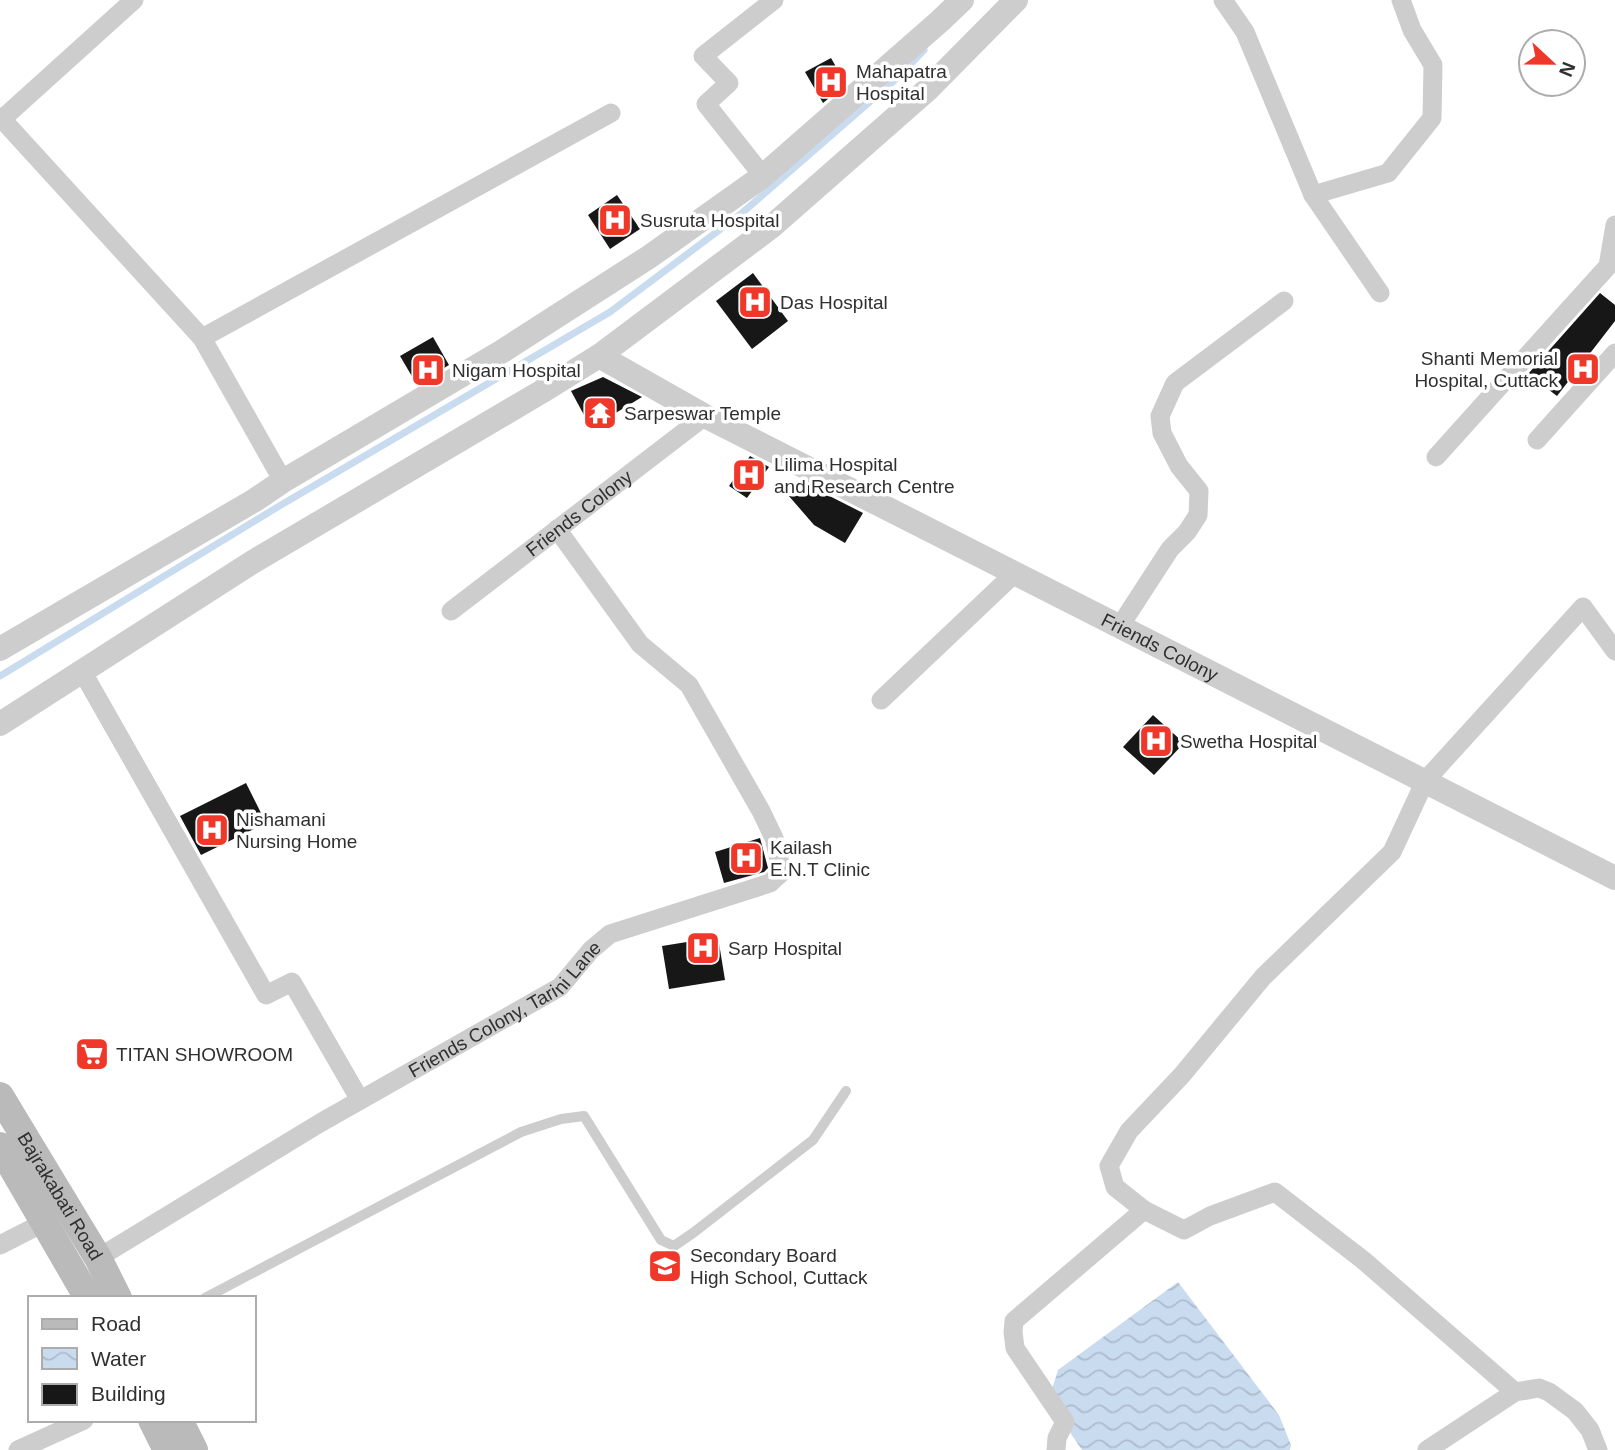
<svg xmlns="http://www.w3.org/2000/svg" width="1615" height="1450" viewBox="0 0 1615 1450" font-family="Arial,sans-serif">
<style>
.water{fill:url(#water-waves)}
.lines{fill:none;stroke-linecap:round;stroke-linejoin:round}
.stream{stroke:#c9dbef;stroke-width:7}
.building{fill:#171717}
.service{stroke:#cdcdcd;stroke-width:10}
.minor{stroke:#cdcdcd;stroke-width:19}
.tertiary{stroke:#cdcdcd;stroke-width:24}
.secondary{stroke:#bababa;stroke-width:28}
.labels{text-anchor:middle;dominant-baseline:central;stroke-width:7;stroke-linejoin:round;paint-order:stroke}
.poi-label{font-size:19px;fill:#303030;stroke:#fff;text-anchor:start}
.street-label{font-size:19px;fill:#303030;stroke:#fff}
</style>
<defs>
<pattern id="water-waves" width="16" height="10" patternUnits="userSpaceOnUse" patternTransform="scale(1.75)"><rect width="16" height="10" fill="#c9dbef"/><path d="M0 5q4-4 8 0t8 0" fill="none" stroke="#adbccd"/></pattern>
</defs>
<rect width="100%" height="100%" fill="#fff"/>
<path class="water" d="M 1178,1282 L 1279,1415 L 1291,1445 L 1290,1450 L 1082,1450 L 1061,1419 L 1052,1389 L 1058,1370 Z"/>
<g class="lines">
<path class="stream" d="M 0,676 L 281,505 L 610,312 L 742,213 L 897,78 L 924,50"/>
</g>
<path class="building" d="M 831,58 L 846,84 L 823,103 L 805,72 Z
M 617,195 L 640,229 L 610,249 L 588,215 Z
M 753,273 L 788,321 L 752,349 L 716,301 Z
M 1600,293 L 1615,305 L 1615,321 L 1557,396 L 1528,374 Z
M 433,337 L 449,365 L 417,385 L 400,356 Z
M 603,377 L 642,397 L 591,428 L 571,391 Z
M 750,456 L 769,467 L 747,498 L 729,486 Z
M 800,481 L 863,513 L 845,543 L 814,525 L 788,495 Z
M 1153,715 L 1184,743 L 1154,775 L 1123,747 Z
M 246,783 L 266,823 L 201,855 L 180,816 Z
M 760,838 L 768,868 L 764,872 L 724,883 L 715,852 Z
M 718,937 L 725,980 L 669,989 L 662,946 Z"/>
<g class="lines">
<path class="service" d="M 205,1298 L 521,1132 L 561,1119 L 584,1116 L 661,1240 L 674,1246 L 693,1233 L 813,1140 L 846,1091"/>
<g class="minor">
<path d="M 1223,0 L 1245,32 L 1313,195"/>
<path d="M 0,117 L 202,338 L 283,481"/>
<path d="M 0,121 L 134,0"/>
<path d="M 763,176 L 706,104 L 729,83 L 703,56 L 774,0"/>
<path d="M 1380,293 L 1313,195 L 1388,173 L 1432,118 L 1433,65 L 1412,30 L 1401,0"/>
<path d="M 202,338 L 611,113"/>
<path d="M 1537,440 L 1615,353"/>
<path d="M 1436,457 L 1608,266 L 1615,225"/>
<path id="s1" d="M 451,611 L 705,416"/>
<path d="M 1120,626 L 1170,549 L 1187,532 L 1198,515 L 1199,491 L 1179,466 L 1162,433 L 1160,416 L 1175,383 L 1284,301"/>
<path d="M 82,671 L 266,995 L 292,982 L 360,1100"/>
<path d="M 881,700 L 1015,573"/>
<path d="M 0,1245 L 45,1222"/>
<path id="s2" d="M 98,1258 L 320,1123 L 560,987 L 591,950 L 610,934 L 770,883 L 782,872 L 774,838 L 761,811 L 689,685 L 640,644 L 557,529"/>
<path d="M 1515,1392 L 1363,1260 L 1275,1192 L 1210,1216 L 1184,1230 L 1144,1210 L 1115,1187 L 1109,1166 L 1129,1131 L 1182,1075 L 1263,977 L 1392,852 L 1425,781 L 1583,607 L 1615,651"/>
<path d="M 18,1450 L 84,1420"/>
<path d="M 1056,1450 L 1057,1438 L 1065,1422 L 1015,1348 L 1013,1332 L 1014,1321 L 1144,1210"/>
<path d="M 1427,1450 L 1515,1392 L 1539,1388 L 1549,1392 L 1575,1411 L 1590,1430 L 1598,1450"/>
</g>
<g class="tertiary">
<path id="s3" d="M 599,356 L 705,416 L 1615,878"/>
<path d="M 0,649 L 255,500 L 283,481 L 501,352 L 649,257 L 763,176 L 940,21 L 962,0"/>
<path d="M 0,724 L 251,563 L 541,392 L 599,356 L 771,227 L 927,90 L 1016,0"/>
</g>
<g class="secondary">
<path id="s4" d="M 0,1096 L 98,1258 L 118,1298"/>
<path d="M 0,1146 L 88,1298"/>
<path d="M 152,1420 L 167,1450"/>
<path d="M 179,1420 L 194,1450"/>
</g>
</g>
<defs>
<g id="hospital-square" transform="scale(1.75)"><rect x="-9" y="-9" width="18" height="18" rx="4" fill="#f0382a" stroke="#fff"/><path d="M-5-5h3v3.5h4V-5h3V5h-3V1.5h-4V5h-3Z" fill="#fff"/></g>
<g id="temple-square" transform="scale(1.75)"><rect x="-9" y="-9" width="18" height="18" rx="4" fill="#f0382a" stroke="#fff"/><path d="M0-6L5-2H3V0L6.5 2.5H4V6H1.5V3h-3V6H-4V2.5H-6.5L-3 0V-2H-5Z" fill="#fff"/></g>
<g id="supermarket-square" transform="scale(1.75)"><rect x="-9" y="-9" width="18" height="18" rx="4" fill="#f0382a" stroke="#fff"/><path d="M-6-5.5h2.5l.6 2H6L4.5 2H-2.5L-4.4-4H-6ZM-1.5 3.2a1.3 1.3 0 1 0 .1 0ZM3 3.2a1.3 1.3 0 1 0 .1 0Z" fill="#fff"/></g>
<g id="school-square" transform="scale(1.75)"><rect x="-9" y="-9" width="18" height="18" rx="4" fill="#f0382a" stroke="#fff"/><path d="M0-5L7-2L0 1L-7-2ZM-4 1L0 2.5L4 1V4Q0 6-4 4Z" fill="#fff"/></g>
</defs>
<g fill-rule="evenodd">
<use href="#hospital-square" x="831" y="82"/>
<use href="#hospital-square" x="615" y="220"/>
<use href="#hospital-square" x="755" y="302"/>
<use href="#hospital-square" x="1583" y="369"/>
<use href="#hospital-square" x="428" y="370"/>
<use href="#temple-square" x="600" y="413"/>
<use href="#hospital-square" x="749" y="475"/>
<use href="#hospital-square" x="1156" y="741"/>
<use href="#hospital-square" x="212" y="830"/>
<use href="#hospital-square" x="746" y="858"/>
<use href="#hospital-square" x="703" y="948"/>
<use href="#supermarket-square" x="92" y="1054"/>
<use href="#school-square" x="665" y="1266"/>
</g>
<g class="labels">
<g class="poi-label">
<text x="856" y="71">Mahapatra<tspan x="856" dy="22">Hospital</tspan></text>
<text x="640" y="220">Susruta Hospital</text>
<text x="780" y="302">Das Hospital</text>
<text x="1558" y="358" text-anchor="end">Shanti Memorial<tspan x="1558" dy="22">Hospital, Cuttack</tspan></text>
<text x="452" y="370">Nigam Hospital</text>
<text x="624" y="413">Sarpeswar Temple</text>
<text x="774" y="464">Lilima Hospital<tspan x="774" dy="22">and Research Centre</tspan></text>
<text x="1180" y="741">Swetha Hospital</text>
<text x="236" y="819">Nishamani<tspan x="236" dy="22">Nursing Home</tspan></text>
<text x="770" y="847">Kailash<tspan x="770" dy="22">E.N.T Clinic</tspan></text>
<text x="728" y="948">Sarp Hospital</text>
<text x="116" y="1054">TITAN SHOWROOM</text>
<text x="690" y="1255">Secondary Board<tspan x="690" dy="22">High School, Cuttack</tspan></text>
</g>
<g class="street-label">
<text stroke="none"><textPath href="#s1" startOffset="161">Friends Colony</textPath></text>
<text stroke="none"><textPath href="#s3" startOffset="632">Friends Colony</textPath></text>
<text stroke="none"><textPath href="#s2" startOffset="478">Friends Colony, Tarini Lane</textPath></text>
<text stroke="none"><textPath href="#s4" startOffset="117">Bajrakabati Road</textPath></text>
</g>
</g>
<rect x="28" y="1296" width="228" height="126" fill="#ffffff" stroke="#acacac" stroke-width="2"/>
<rect x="42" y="1319" width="35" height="10" fill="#bababa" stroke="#acacac" stroke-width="2"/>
<text x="91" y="1331" font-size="21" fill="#303030">Road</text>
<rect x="42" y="1348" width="35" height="21" fill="url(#water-waves)" stroke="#acacac" stroke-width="2"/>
<text x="91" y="1366" font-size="21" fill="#303030">Water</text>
<rect x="42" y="1384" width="35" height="21" fill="#171717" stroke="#acacac" stroke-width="2"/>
<text x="91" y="1401" font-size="21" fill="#303030">Building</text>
<g transform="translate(1552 63) rotate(112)"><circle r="33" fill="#ffffff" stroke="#acacac" stroke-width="2"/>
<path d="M0-5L12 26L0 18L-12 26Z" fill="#f0382a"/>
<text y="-10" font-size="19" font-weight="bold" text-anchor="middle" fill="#303030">N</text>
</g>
</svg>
